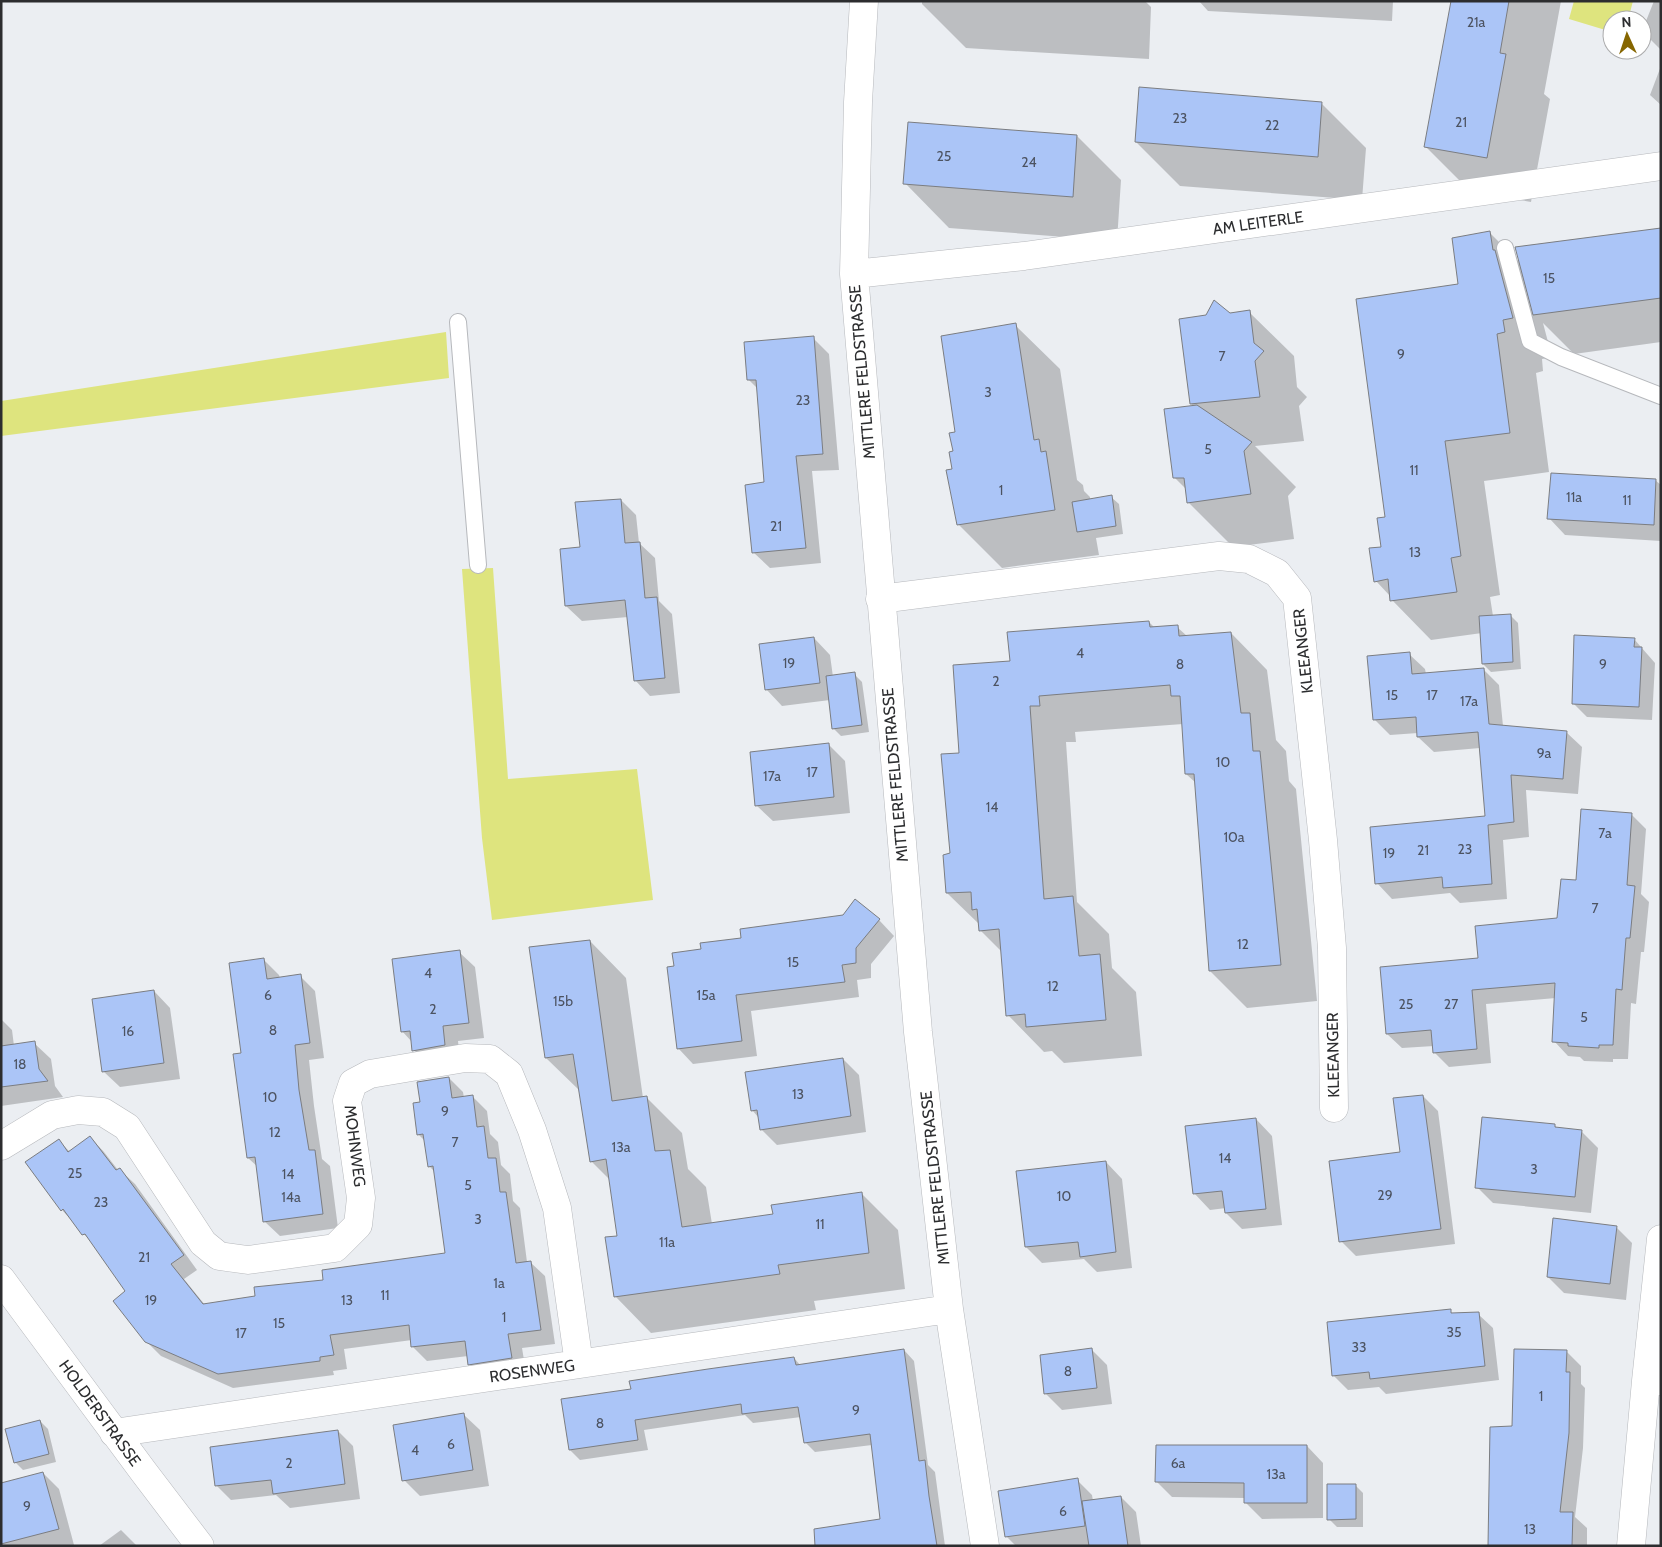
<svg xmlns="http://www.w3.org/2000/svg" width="1662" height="1547" viewBox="0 0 1662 1547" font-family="Cabin,sans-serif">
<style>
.green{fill:#dee47e}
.shadow{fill:#0003}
.building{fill:#abc5f7;stroke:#7b7d81}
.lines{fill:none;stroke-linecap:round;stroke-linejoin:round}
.service-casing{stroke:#b6b8bc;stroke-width:18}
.minor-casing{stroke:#b6b8bc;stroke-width:29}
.service{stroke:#fff;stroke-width:16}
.minor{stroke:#fff;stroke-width:28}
.labels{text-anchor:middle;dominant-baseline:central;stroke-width:4;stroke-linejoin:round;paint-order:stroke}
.number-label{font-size:14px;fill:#4c5361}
.street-label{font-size:16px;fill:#2c2d2f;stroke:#fff}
</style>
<rect width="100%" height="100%" fill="#ebeef2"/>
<path class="green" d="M 1574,1 L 1633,1 L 1628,20 L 1612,20 L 1612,32 L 1569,19 Z
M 446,332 L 449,378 L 1,436 L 1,401 Z
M 493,568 L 508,779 L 637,769 L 653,900 L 492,920 L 482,838 L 462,569 Z"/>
<path class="shadow" d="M 922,1 L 1145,1 L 1151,7 L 1149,59 L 966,48 L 922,4 Z
M 1199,1 L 1393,1 L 1392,21 L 1208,11 Z
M 1452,1 L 1561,1 L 1544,94 L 1550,99 L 1531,202 L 1470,191 L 1425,146 Z
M 1654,1 L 1661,1 L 1661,50 L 1642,31 Z
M 1661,66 L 1661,105 L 1650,95 Z
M 1321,103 L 1366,148 L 1362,200 L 1180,186 L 1136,142 Z
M 1077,136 L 1121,180 L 1117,241 L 949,228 L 905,183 Z
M 1661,230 L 1661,342 L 1574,354 L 1543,323 L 1552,357 L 1542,359 L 1543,371 L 1536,373 L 1549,472 L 1484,481 L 1500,595 L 1490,597 L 1493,616 L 1510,615 L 1518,623 L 1521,669 L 1491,672 L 1483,664 L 1482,633 L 1431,640 L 1392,600 L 1391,597 L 1376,581 L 1386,518 L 1459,285 L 1490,233 L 1521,264 Z
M 1249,312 L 1294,356 L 1297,387 L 1307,397 L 1299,406 L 1304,441 L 1255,446 L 1296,487 L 1288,496 L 1294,539 L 1233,547 L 1188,502 L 1187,490 L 1174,477 L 1194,407 L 1191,404 Z
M 1015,325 L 1060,369 L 1077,480 L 1083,485 L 1084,491 L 1090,497 L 1090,500 L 1111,497 L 1119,504 L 1123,534 L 1096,538 L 1099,555 L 1002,568 L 958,524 L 954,470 L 957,433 Z
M 813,338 L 829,354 L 839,470 L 812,471 L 821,563 L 770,568 L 753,552 L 766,483 L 758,389 L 749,380 Z
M 1655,480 L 1661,485 L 1661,541 L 1565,535 L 1549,518 Z
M 621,500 L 636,515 L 639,543 L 655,558 L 659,601 L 672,614 L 680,693 L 650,696 L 635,680 L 628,617 L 582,621 L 566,606 L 582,548 Z
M 1149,622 L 1155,628 L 1177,627 L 1187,636 L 1231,633 L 1267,670 L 1276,740 L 1286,751 L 1289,781 L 1296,789 L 1317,1001 L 1247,1008 L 1210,971 L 1196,783 L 1186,774 L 1183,724 L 1075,732 L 1076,742 L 1066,742 L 1077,902 L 1109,934 L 1112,968 L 1136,992 L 1142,1056 L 1064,1063 L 1052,1051 L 1044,1052 L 1008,1015 L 1002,952 L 980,930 L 980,925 L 947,893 L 960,754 L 1011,663 Z
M 814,638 L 830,655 L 833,677 L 854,674 L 862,682 L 869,732 L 841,736 L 833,728 L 830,700 L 782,706 L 766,689 Z
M 1634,639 L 1655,663 L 1652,720 L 1587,717 L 1573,703 Z
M 1409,654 L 1425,669 L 1426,674 L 1484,670 L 1499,685 L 1503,726 L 1566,732 L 1582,747 L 1578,794 L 1526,790 L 1529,837 L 1503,840 L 1507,899 L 1460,903 L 1450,893 L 1392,899 L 1377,883 L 1486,817 L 1480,748 L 1434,752 L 1418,737 L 1418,733 L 1390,735 L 1374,719 Z
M 828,744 L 845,761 L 850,813 L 773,821 L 756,805 Z
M 1631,814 L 1646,829 L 1641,894 L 1649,902 L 1644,952 L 1641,952 L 1636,1004 L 1631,1003 L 1628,1059 L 1613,1059 L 1613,1062 L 1584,1061 L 1580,1057 L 1568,1056 L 1554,1041 L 1556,998 L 1486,1004 L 1491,1063 L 1449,1067 L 1434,1052 L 1434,1046 L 1402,1048 L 1387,1034 L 1479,959 L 1558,919 L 1578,882 Z
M 855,901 L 879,920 L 894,936 L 871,964 L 871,978 L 857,980 L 859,997 L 751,1011 L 757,1056 L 693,1064 L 678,1048 L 675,967 L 702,950 L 844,916 Z
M 590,941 L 626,978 L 643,1098 L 646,1097 L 682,1133 L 688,1169 L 706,1187 L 712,1224 L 774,1215 L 861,1193 L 898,1230 L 905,1289 L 814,1301 L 816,1310 L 651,1333 L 615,1296 L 619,1237 L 611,1181 L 591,1161 L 580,1091 L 546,1058 Z
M 459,952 L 475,967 L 484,1038 L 458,1041 L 460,1060 L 429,1066 L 414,1050 L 412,1042 L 402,1031 Z
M 264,960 L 279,975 L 280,978 L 300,976 L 315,991 L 324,1058 L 309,1060 L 314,1106 L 322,1159 L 330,1166 L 338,1228 L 280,1236 L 264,1221 L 258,1167 L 248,1158 L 242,1054 Z
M 154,991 L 170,1008 L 180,1079 L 120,1087 L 103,1071 Z
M 1,1019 L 12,1030 L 14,1046 L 34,1043 L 51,1059 L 55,1086 L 63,1097 L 1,1106 Z
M 843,1059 L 859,1075 L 866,1132 L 777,1145 L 761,1129 L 759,1118 L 752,1110 Z
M 449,1078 L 463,1092 L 464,1098 L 473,1097 L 487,1111 L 490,1134 L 498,1142 L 501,1165 L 510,1174 L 513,1201 L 520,1208 L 527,1262 L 530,1262 L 545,1276 L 555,1344 L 522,1348 L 526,1372 L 484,1378 L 469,1364 L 468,1356 L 427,1361 L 413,1347 L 412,1340 L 344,1349 L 347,1369 L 333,1371 L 334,1375 L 233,1388 L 161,1356 L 146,1341 L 126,1291 L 95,1246 L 62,1210 L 58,1140 L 70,1152 L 90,1137 L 104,1152 L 118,1170 L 120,1170 L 135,1184 L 197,1270 L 184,1279 L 205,1305 L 256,1297 L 446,1255 L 436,1173 L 429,1166 L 425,1141 L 418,1134 L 421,1103 Z
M 1423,1096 L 1438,1111 L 1455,1244 L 1356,1256 L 1341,1241 L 1401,1153 Z
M 1256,1119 L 1272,1136 L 1282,1225 L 1242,1229 L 1226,1213 L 1226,1208 L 1210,1210 L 1194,1193 Z
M 1555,1126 L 1558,1129 L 1581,1131 L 1598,1148 L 1591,1213 L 1493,1203 L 1477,1187 Z
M 1106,1162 L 1122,1179 L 1132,1268 L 1097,1272 L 1084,1259 L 1042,1263 L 1026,1247 Z
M 1616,1227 L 1632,1243 L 1626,1300 L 1564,1293 L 1548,1277 Z
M 1450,1311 L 1453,1314 L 1478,1314 L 1493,1328 L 1499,1380 L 1386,1394 L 1379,1387 L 1348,1390 L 1334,1376 Z
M 1091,1349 L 1107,1365 L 1112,1404 L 1062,1410 L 1046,1394 Z
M 904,1350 L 914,1361 L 928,1465 L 935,1472 L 945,1546 L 865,1546 L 882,1520 L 872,1445 L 815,1452 L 805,1442 L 801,1417 L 753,1423 L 745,1415 L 644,1430 L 648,1450 L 580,1460 L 570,1450 L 632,1390 L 794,1358 L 801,1366 Z
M 1566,1351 L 1581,1366 L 1581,1384 L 1585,1388 L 1583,1448 L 1575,1517 L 1587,1528 L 1587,1546 L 1489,1546 L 1513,1428 Z
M 463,1414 L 480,1430 L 489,1486 L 420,1496 L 404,1480 Z
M 40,1421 L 48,1429 L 56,1462 L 23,1470 L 15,1462 Z
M 338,1431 L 353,1446 L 360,1499 L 290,1508 L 276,1495 L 231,1500 L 216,1485 Z
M 1307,1446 L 1323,1463 L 1323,1518 L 1262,1519 L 1245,1502 L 1245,1498 L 1172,1497 L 1156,1481 Z
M 43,1473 L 59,1489 L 74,1545 L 1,1546 L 1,1484 Z
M 1077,1480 L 1092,1495 L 1093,1501 L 1121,1497 L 1136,1512 L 1141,1546 L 1016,1546 L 1006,1536 Z
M 1355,1485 L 1363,1493 L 1363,1527 L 1337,1527 L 1329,1519 Z
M 121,1530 L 137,1546 L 99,1546 Z"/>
<path class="building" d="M 1451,1 L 1509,1 L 1500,53 L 1506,54 L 1487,158 L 1424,147 Z
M 1139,87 L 1322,102 L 1318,157 L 1135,142 Z
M 908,122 L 1077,135 L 1073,197 L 903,184 Z
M 1661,228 L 1661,298 L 1533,315 L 1515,247 Z
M 1490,231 L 1493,250 L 1495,250 L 1513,318 L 1503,320 L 1505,332 L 1497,334 L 1510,433 L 1445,441 L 1461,556 L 1451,558 L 1457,592 L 1390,601 L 1388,579 L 1374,582 L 1369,548 L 1381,547 L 1377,518 L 1385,517 L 1356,299 L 1458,284 L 1452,238 Z
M 1214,300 L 1230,313 L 1250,310 L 1254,343 L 1264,351 L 1255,361 L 1260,397 L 1190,404 L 1179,319 L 1206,315 Z
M 1016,323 L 1034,440 L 1039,439 L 1041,452 L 1046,451 L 1055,510 L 957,525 L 946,470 L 952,469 L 949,452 L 953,451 L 949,433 L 955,432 L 941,336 Z
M 814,336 L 823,454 L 796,456 L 806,548 L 752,553 L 745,485 L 764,482 L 756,380 L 747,380 L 744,342 Z
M 1197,405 L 1252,442 L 1244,451 L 1251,494 L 1187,503 L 1184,478 L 1173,478 L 1164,409 Z
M 1551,473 L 1656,479 L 1654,525 L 1547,519 Z
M 1112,495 L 1116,526 L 1077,532 L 1072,502 Z
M 621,499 L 625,543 L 640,542 L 645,598 L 657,597 L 665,678 L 634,681 L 625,600 L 565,606 L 560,549 L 580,547 L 575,502 Z
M 1511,614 L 1513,662 L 1482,664 L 1479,616 Z
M 1149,621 L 1150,627 L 1178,625 L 1179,636 L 1231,632 L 1241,713 L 1250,713 L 1253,751 L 1260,751 L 1281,965 L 1209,971 L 1194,774 L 1185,774 L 1180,696 L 1171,696 L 1170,685 L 1039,696 L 1040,706 L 1030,706 L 1044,899 L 1073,896 L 1079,956 L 1100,954 L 1106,1020 L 1026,1027 L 1025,1014 L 1006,1016 L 999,929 L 979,931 L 977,909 L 972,910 L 971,892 L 946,893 L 943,855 L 950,853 L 941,754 L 959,753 L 953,665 L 1010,661 L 1007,632 Z
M 1574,635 L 1635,638 L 1634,647 L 1642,647 L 1639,707 L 1572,704 Z
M 814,637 L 820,683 L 765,690 L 759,644 Z
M 1410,652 L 1412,674 L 1484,668 L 1489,724 L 1567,731 L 1563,779 L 1511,775 L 1514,822 L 1488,825 L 1492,884 L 1443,888 L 1442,877 L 1375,884 L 1370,827 L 1485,816 L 1478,732 L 1417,737 L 1416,717 L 1373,720 L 1367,656 Z
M 855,672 L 862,725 L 832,729 L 826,676 Z
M 829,743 L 834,797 L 755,806 L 750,752 Z
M 1581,809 L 1632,813 L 1627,885 L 1635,886 L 1630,938 L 1626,938 L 1622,990 L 1616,989 L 1613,1045 L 1599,1045 L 1599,1048 L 1568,1046 L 1568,1043 L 1552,1042 L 1555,983 L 1472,990 L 1477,1049 L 1433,1053 L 1431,1030 L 1386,1034 L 1380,967 L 1478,958 L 1475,926 L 1557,918 L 1561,879 L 1576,880 Z
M 855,899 L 880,919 L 856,948 L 856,963 L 842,965 L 845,982 L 736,995 L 742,1041 L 677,1049 L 667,967 L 674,966 L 672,953 L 701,949 L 700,943 L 741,938 L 740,929 L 843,915 Z
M 590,940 L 612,1101 L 647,1096 L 655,1151 L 670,1150 L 682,1227 L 773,1214 L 771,1205 L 862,1192 L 869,1253 L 778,1265 L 780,1274 L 614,1297 L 605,1237 L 617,1236 L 606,1159 L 590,1162 L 573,1054 L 545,1058 L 529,947 Z
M 460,950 L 469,1023 L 443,1026 L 445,1045 L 412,1051 L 410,1031 L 401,1032 L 392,959 Z
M 264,958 L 267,979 L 301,974 L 310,1043 L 295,1045 L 299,1090 L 309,1150 L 315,1150 L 323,1214 L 263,1222 L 255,1157 L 247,1158 L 233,1054 L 241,1053 L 229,963 Z
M 154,990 L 164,1063 L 102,1072 L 92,999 Z
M 35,1041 L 39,1069 L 48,1081 L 1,1087 L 1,1046 Z
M 843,1058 L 851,1116 L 760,1130 L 757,1110 L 751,1111 L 745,1072 Z
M 449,1077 L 452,1098 L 473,1095 L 477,1127 L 484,1126 L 488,1158 L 496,1158 L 500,1192 L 506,1192 L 516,1263 L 531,1261 L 541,1330 L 508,1334 L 512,1358 L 468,1365 L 465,1341 L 411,1347 L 409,1325 L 330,1335 L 334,1355 L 320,1357 L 320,1361 L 218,1374 L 145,1342 L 113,1301 L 125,1291 L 85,1234 L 82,1235 L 63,1209 L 61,1211 L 25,1162 L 59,1139 L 68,1152 L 90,1136 L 116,1170 L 120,1168 L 184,1255 L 171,1264 L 203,1304 L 255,1296 L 254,1287 L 323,1280 L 322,1270 L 445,1253 L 433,1166 L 428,1167 L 423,1134 L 417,1135 L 413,1103 L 420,1102 L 417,1082 Z
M 1423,1095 L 1441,1229 L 1339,1242 L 1329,1161 L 1400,1152 L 1393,1098 Z
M 1482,1117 L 1555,1124 L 1555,1127 L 1582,1130 L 1575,1197 L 1475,1188 Z
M 1256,1118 L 1266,1209 L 1225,1213 L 1222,1191 L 1193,1194 L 1185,1126 Z
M 1106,1161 L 1116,1252 L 1080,1257 L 1078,1242 L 1025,1247 L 1016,1171 Z
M 1553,1218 L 1617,1226 L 1610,1284 L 1547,1277 Z
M 1451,1309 L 1451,1313 L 1479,1312 L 1485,1366 L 1370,1379 L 1369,1372 L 1332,1376 L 1327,1322 Z
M 1092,1348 L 1097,1388 L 1044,1394 L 1040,1355 Z
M 904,1349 L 919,1461 L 925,1460 L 929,1496 L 937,1546 L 815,1546 L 814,1529 L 880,1519 L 870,1434 L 804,1443 L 798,1407 L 742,1414 L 741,1404 L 635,1420 L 638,1440 L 569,1450 L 561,1399 L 631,1389 L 629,1381 L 708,1369 L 794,1357 L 796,1365 Z
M 1514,1349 L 1567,1350 L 1566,1372 L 1570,1372 L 1569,1433 L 1560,1512 L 1573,1512 L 1572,1546 L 1488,1546 L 1490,1427 L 1512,1426 Z
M 464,1413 L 473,1470 L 402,1481 L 393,1425 Z
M 40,1420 L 49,1454 L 14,1463 L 5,1429 Z
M 338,1430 L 345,1484 L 273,1494 L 271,1480 L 215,1486 L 210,1447 Z
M 1156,1445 L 1307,1445 L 1307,1503 L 1244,1503 L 1244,1483 L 1155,1482 Z
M 43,1472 L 59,1529 L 1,1544 L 1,1483 Z
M 1078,1478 L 1085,1526 L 1005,1537 L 998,1491 Z
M 1327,1484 L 1356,1484 L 1356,1519 L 1327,1520 Z
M 1121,1496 L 1128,1546 L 1089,1546 L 1082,1501 Z"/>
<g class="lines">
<g class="service-casing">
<path id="service" d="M 1505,248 L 1530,341 L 1561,357 L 1661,396
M 458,322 L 478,565"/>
</g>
<g class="minor-casing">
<path id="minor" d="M 864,1 L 858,102 L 854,274 L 918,1032 L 949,1309 L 985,1546
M 854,274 L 1024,256 L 1661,166
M 880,599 L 1219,556 L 1249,559 L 1277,573 L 1297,598 L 1323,840 L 1332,948 L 1334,1108
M 1,1146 L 52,1115 L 78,1110 L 103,1112 L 127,1127 L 203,1243 L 219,1256 L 248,1260 L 335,1248 L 358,1225 L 361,1198 L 347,1101 L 353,1083 L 370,1074 L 465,1058 L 490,1059 L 509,1074 L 532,1130 L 557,1208 L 579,1364
M 1661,1239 L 1646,1381 L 1661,1381
M 1,1279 L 143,1471 L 200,1546
M 114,1433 L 949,1309
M 1631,1546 L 1646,1381"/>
</g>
<use href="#service" class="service"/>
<use href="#minor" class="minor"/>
</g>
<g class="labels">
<g class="number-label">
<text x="1476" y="22">21a</text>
<text x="1180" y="118">23</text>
<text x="1461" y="122">21</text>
<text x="1272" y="125">22</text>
<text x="944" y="156">25</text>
<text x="1029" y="162">24</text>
<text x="1549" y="278">15</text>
<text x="1401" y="354">9</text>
<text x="1222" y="356">7</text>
<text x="988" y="392">3</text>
<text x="803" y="400">23</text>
<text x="1208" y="449">5</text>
<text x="1414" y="470">11</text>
<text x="1001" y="490">1</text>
<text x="1574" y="497">11a</text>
<text x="1627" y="500">11</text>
<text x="776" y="526">21</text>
<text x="1415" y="552">13</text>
<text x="1080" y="653">4</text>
<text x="789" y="663">19</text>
<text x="1180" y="664">8</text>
<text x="1603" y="664">9</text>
<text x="996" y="681">2</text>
<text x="1392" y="695">15</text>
<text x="1432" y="695">17</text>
<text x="1469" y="701">17a</text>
<text x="1544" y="753">9a</text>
<text x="1223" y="762">10</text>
<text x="812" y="772">17</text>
<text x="772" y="776">17a</text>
<text x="992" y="807">14</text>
<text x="1605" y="833">7a</text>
<text x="1234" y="837">10a</text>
<text x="1465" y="849">23</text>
<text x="1423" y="850">21</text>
<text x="1389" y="853">19</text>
<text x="1595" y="908">7</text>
<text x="1243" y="944">12</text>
<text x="793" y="962">15</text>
<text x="428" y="973">4</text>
<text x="1053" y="986">12</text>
<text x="268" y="995">6</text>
<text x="706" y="995">15a</text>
<text x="563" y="1001">15b</text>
<text x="1406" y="1004">25</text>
<text x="1451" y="1004">27</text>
<text x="433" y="1009">2</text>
<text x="1584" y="1017">5</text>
<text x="273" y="1030">8</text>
<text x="128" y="1031">16</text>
<text x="20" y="1064">18</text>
<text x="798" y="1094">13</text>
<text x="270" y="1097">10</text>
<text x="445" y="1111">9</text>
<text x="275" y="1132">12</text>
<text x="455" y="1142">7</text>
<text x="621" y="1147">13a</text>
<text x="1225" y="1158">14</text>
<text x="1534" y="1169">3</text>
<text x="75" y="1173">25</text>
<text x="288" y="1174">14</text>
<text x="468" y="1185">5</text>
<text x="1385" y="1195">29</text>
<text x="1064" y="1196">10</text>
<text x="291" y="1197">14a</text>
<text x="101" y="1202">23</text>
<text x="478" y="1219">3</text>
<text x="820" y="1224">11</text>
<text x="667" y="1242">11a</text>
<text x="144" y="1257">21</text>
<text x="499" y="1283">1a</text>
<text x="385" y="1295">11</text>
<text x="151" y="1300">19</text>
<text x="347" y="1300">13</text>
<text x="504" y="1317">1</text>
<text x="279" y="1323">15</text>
<text x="1454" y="1332">35</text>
<text x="241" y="1333">17</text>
<text x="1359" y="1347">33</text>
<text x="1068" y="1371">8</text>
<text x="1541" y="1396">1</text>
<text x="856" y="1410">9</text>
<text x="600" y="1423">8</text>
<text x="451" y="1444">6</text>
<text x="415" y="1450">4</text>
<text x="289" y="1463">2</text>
<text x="1178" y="1463">6a</text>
<text x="1276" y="1474">13a</text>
<text x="27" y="1506">9</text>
<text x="1063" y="1511">6</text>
<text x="1530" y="1529">13</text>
</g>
<g class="street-label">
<text transform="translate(1258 223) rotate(-8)">AM LEITERLE</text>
<text transform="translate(862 372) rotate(-95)">MITTLERE FELDSTRASSE</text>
<text transform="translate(1303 651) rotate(-96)">KLEEANGER</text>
<text transform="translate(895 775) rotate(-95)">MITTLERE FELDSTRASSE</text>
<text transform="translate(1333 1055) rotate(-91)">KLEEANGER</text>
<text transform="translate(355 1146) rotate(83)">MOHNWEG</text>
<text transform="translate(935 1178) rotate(-96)">MITTLERE FELDSTRASSE</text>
<text transform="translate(532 1371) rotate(-8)">ROSENWEG</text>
<text transform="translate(100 1413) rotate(54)">HOLDERSTRASSE</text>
</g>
</g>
<rect width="1662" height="1547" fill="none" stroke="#2c2d2f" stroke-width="5"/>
<g transform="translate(1627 35) rotate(357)"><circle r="24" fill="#ffffff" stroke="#ababac"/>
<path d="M0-4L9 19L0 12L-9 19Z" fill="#866600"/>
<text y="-8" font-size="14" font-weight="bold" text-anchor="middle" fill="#2c2d2f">N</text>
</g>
</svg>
